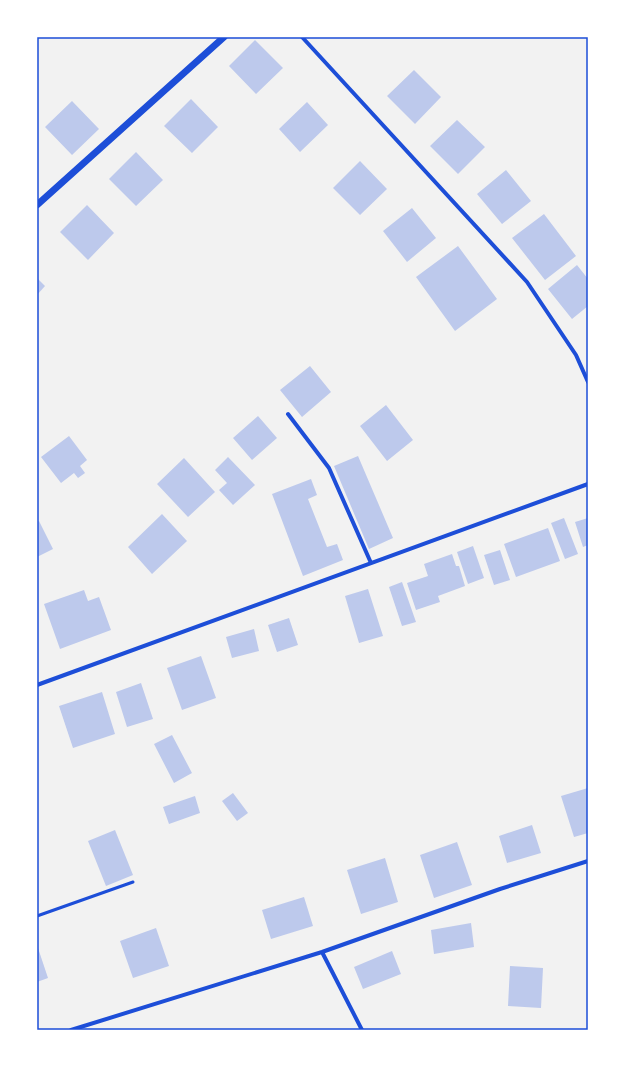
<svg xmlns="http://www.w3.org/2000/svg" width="625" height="1067" viewBox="0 0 625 1067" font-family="'Alegreya Sans',sans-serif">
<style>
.building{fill:#bdc9ec}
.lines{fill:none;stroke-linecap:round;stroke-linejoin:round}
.service{stroke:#1d4ed8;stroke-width:3}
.minor{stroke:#1d4ed8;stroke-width:4}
.tertiary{stroke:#1d4ed8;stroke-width:7}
.neatline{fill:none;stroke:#1d4ed8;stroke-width:1.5}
</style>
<rect width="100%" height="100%" fill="#f2f2f2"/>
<path class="building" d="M 255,40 L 283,68 L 256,94 L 229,66 Z
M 414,70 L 441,97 L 415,124 L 387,96 Z
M 191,99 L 218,127 L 192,153 L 164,126 Z
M 72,101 L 99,129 L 72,155 L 45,127 Z
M 307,102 L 328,125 L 300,152 L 279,129 Z
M 457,120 L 485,147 L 458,174 L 430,146 Z
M 136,152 L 163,180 L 136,206 L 109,179 Z
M 360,161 L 387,189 L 360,215 L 333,188 Z
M 506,170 L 531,201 L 502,224 L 477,194 Z
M 87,205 L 114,233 L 88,260 L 60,232 Z
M 412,208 L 436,238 L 407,262 L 383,231 Z
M 544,214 L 576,256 L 545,280 L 512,238 Z
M 458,246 L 497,299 L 455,331 L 416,277 Z
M 577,265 L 588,279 L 588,306 L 572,319 L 548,289 Z
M 37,278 L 45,286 L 37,295 Z
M 310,366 L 331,392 L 302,417 L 280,390 Z
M 386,405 L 413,440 L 387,461 L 360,426 Z
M 258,416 L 277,438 L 252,460 L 233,438 Z
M 69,436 L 87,460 L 80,466 L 85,473 L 78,478 L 74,473 L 61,483 L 41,457 Z
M 358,456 L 393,538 L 369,549 L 334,466 Z
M 228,457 L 255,485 L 233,505 L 219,490 L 227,483 L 215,470 Z
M 184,458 L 215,492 L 188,517 L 157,484 Z
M 311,479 L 317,495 L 308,499 L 327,547 L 337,544 L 343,560 L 303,576 L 272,494 Z
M 162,514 L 187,541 L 152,574 L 128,547 Z
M 564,518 L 578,554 L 565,559 L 551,523 Z
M 588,518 L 588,545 L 583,547 L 575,522 Z
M 39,521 L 53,549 L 37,557 L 37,522 Z
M 548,528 L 560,561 L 516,577 L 504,544 Z
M 473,546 L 484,578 L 468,584 L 457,552 Z
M 500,550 L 510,580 L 494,585 L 484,555 Z
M 452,554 L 456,566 L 459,566 L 465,586 L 438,596 L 440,602 L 416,610 L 407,583 L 428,576 L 424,564 Z
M 402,582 L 416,622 L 402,626 L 389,587 Z
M 368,589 L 383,636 L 359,643 L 345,596 Z
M 84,590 L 88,601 L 99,597 L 111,630 L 60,649 L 44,604 Z
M 289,618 L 298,645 L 277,652 L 268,625 Z
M 254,629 L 259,651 L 232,658 L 226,637 Z
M 201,656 L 216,698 L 182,710 L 167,668 Z
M 141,683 L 153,719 L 127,727 L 116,692 Z
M 102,692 L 115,734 L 73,748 L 59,706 Z
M 172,735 L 192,773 L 174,783 L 154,744 Z
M 588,788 L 588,833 L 574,837 L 561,796 Z
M 233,793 L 248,813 L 237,821 L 222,801 Z
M 195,796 L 200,813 L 169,824 L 163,807 Z
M 532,825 L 541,853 L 507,863 L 499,836 Z
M 115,830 L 133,875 L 106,886 L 88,841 Z
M 457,842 L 472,885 L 434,898 L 420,855 Z
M 385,858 L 398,902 L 361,914 L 347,870 Z
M 304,897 L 313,926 L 271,939 L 262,910 Z
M 471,923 L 474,947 L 434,954 L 431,930 Z
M 156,928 L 169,966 L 133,978 L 120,941 Z
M 37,945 L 48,978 L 37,982 Z
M 392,951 L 401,974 L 363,989 L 354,967 Z
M 510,966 L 543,968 L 541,1008 L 508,1006 Z"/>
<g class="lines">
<path class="service" d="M 37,916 L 133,882"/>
<path class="minor" d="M 302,37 L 527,282 L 576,355 L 588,382
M 288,414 L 329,468 L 371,563
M 37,685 L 588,484
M 322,952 L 362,1030
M 71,1030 L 322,952 L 500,889 L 588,861"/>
<path class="tertiary" d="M 37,205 L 224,37"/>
</g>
<rect width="625" height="1067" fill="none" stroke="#ffffff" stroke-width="76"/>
<rect x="38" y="38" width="549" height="991" class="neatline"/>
</svg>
